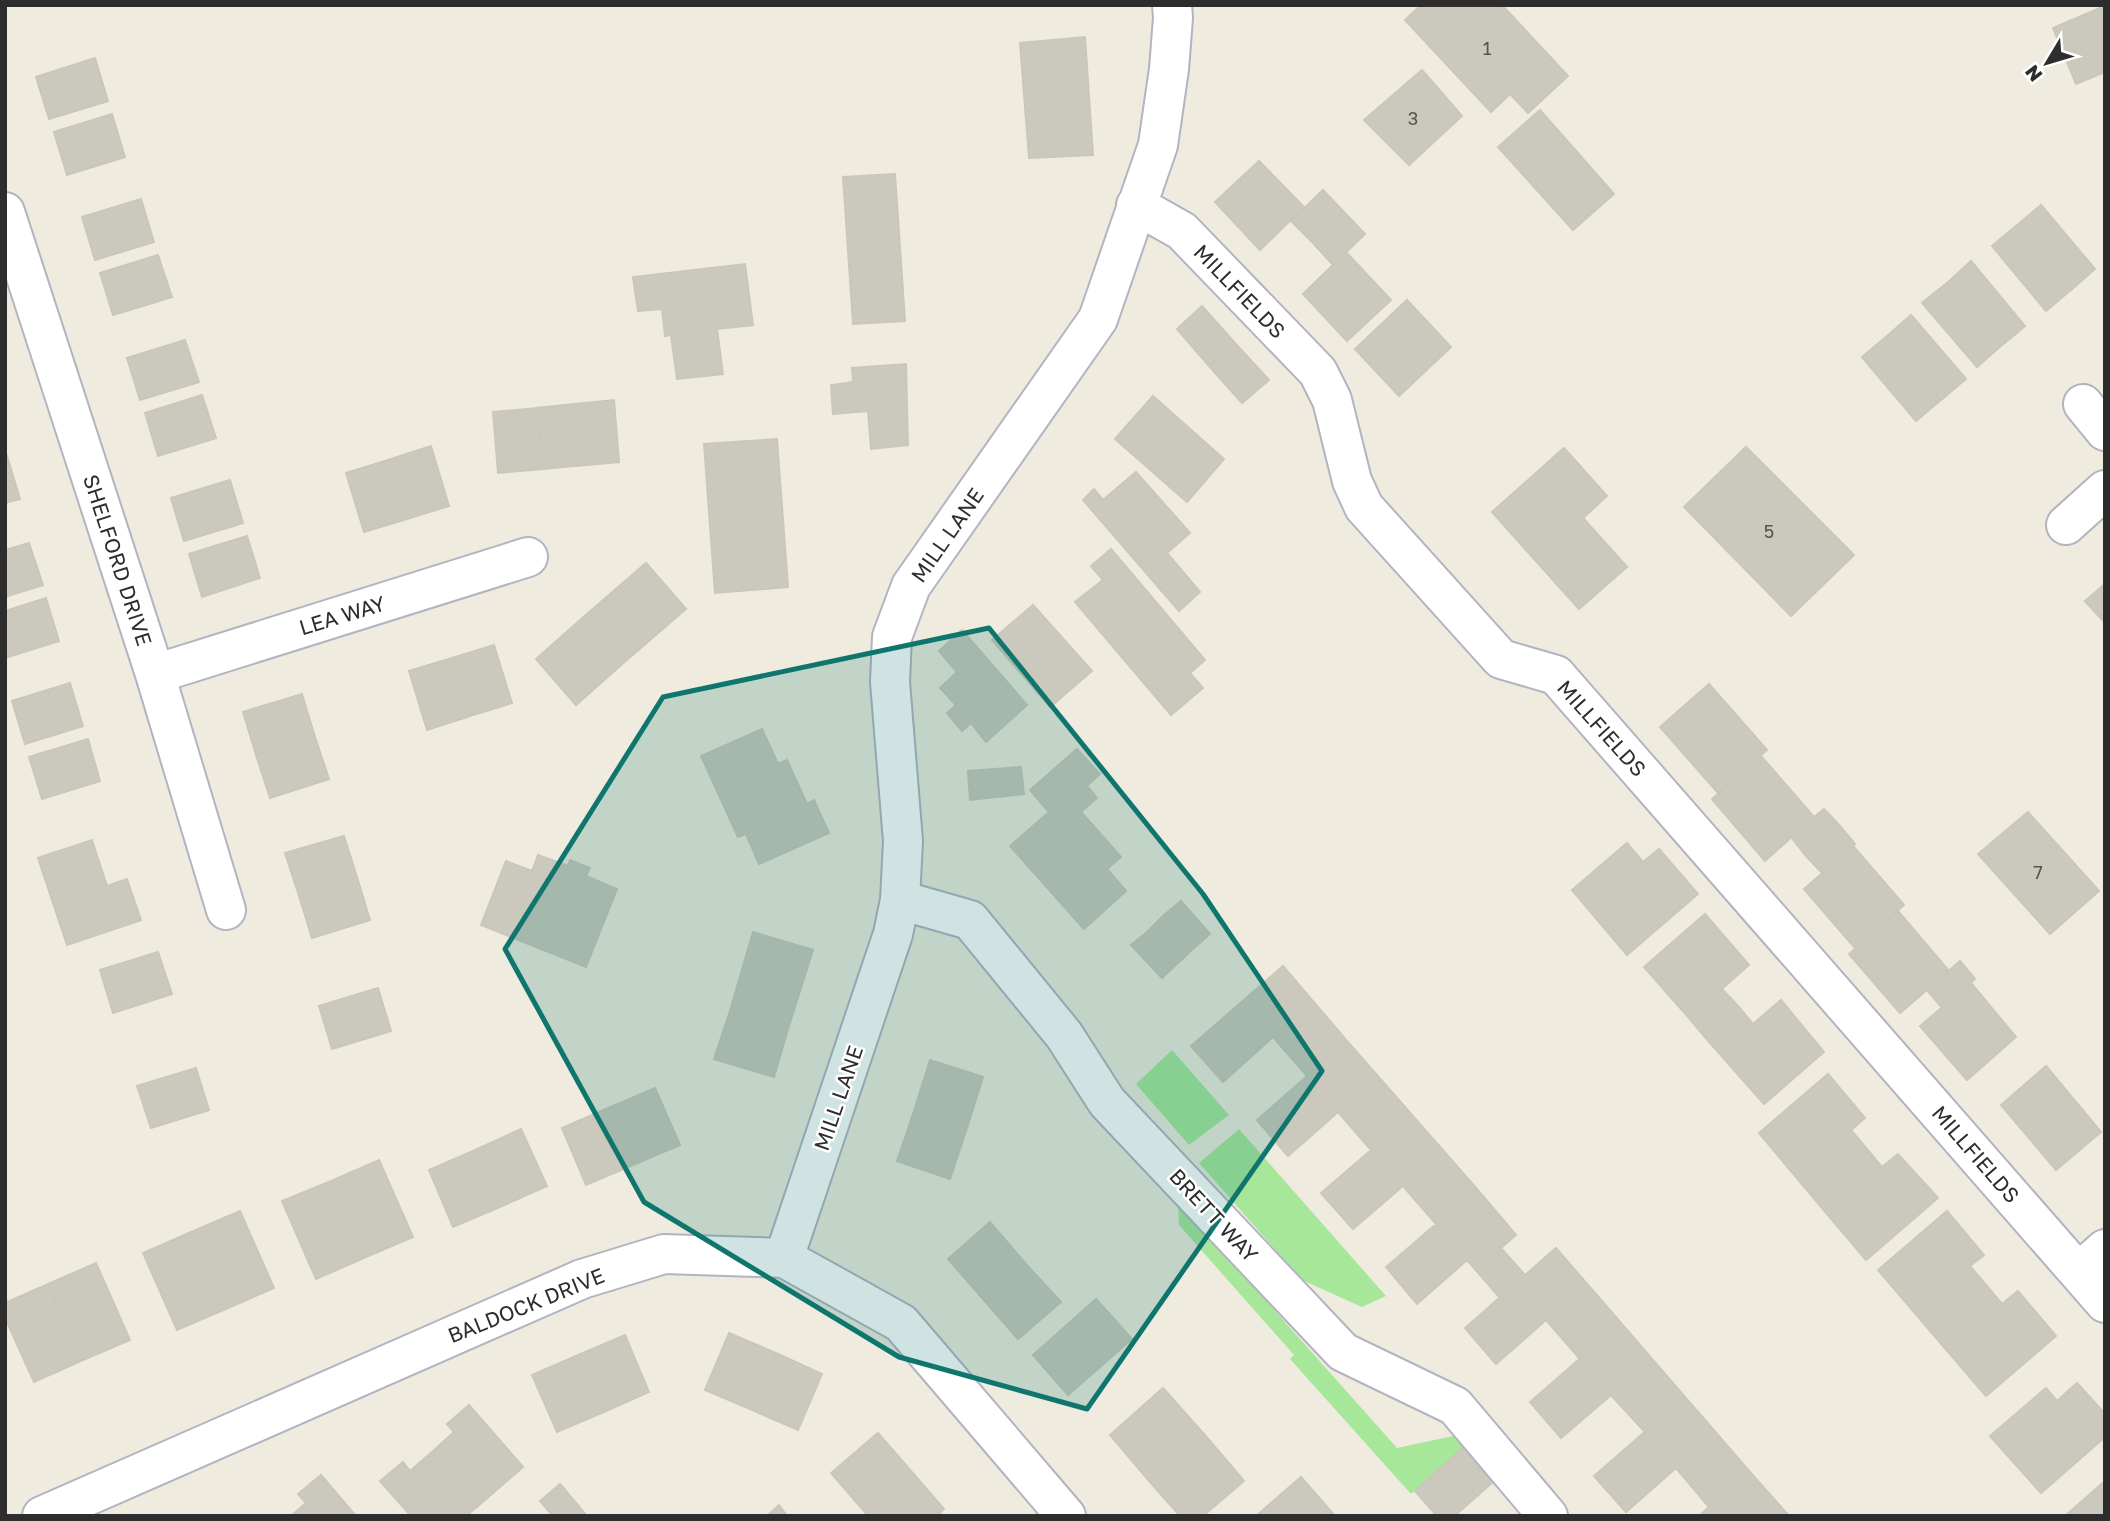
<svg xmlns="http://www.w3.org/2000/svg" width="2110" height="1521" viewBox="0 0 2110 1521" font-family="'Golos Text',sans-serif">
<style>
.green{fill:#a7e79a}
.building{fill:#cbc9bd;stroke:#cbc7b8;stroke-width:2}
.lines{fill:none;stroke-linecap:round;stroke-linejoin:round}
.street-casing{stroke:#b3b3c1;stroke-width:42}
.street{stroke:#fff;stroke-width:38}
.marked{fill:#0f766e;fill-opacity:0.2;stroke:#0f766e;stroke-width:5;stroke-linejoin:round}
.labels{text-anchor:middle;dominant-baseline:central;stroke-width:5;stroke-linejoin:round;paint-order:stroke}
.number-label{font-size:18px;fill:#545451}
.street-label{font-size:21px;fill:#2d2d2d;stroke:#fff}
</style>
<rect width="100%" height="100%" fill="#efebdf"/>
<path class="green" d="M 1172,1050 L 1229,1115 L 1189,1145 L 1136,1084 Z
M 1239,1129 L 1386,1296 L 1362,1307 L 1302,1280 L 1199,1163 Z
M 1178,1202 L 1397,1448 L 1453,1436 L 1464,1447 L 1411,1494 L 1290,1359 L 1294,1355 L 1179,1225 Z"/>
<path class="building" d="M 1421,5 L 1502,5 L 1568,76 L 1528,113 L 1510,94 L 1491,112 L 1405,20 Z
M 2098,5 L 2105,5 L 2105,72 L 2076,84 L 2053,28 L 2100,8 Z
M 1085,37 L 1093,155 L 1029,158 L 1020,43 Z
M 95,58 L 108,101 L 49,119 L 36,77 Z
M 1422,70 L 1462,116 L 1409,165 L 1364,120 Z
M 1540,110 L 1614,194 L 1573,230 L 1498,147 Z
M 112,114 L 125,157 L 67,175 L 54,132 Z
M 1259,161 L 1304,207 L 1260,250 L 1215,202 Z
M 895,174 L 905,321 L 853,324 L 843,177 Z
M 1323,190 L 1344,212 L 1313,243 L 1291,221 Z
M 141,199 L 154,242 L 95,260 L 82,217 Z
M 2041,205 L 2095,269 L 2071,290 L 2016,226 Z
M 1344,212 L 1365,234 L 1333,265 L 1313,243 Z
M 2016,226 L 2071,290 L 2046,311 L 1992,246 Z
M 1346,252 L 1391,300 L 1347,341 L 1303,294 Z
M 158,255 L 172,297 L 113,315 L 100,273 Z
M 1971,261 L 2025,326 L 2001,346 L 1947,283 Z
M 745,264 L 753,325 L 717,329 L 723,374 L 677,379 L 671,335 L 665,336 L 662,309 L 638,311 L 633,277 Z
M 1947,283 L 2001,346 L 1977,367 L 1922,303 Z
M 1407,300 L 1451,347 L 1399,396 L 1355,349 Z
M 1202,306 L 1235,343 L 1209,366 L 1177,329 Z
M 1911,315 L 1966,379 L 1941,400 L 1887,336 Z
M 1887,336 L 1941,400 L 1916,421 L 1862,357 Z
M 185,340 L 199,382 L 140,400 L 127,358 Z
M 1235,343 L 1269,380 L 1242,403 L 1209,366 Z
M 906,364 L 908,445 L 871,449 L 868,411 L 833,414 L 831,385 L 853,382 L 852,368 Z
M 202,395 L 216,438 L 158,456 L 145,413 Z
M 1153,396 L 1224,459 L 1187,502 L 1115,439 Z
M 614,400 L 619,462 L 543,469 L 537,408 Z
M 537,408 L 543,469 L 498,473 L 493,412 Z
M 777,439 L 788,587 L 715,593 L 704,444 Z
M 431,446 L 449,506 L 407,519 L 388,460 Z
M 1746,447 L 1854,555 L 1791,616 L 1684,507 Z
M 1564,448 L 1607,496 L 1583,518 L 1627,567 L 1579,609 L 1492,512 Z
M 7,456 L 20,499 L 5,503 L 5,457 Z
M 388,460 L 407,519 L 364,532 L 346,473 Z
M 1136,472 L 1190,533 L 1167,553 L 1200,592 L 1179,611 L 1083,500 L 1094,489 L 1103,500 Z
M 230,480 L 243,523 L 184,541 L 171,498 Z
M 247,536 L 260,578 L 202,597 L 189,554 Z
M 29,543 L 43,585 L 5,597 L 5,550 Z
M 1111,549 L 1205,660 L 1190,673 L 1203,688 L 1171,715 L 1075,602 L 1103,580 L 1091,566 Z
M 646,563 L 686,609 L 628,659 L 588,613 Z
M 2105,584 L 2105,623 L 2085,601 Z
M 46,598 L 59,641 L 5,658 L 5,611 Z
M 1033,605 L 1092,671 L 1050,707 L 992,640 Z
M 588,613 L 628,659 L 576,705 L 536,659 Z
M 962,630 L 1027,705 L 986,742 L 971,723 L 962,731 L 947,713 L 956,705 L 940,688 L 957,672 L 939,651 Z
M 494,645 L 512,703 L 470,716 L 452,658 Z
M 452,658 L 470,716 L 427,730 L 409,671 Z
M 70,683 L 83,726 L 25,744 L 12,701 Z
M 1709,684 L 1767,750 L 1718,793 L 1660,727 Z
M 302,694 L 315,737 L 256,755 L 243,712 Z
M 762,729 L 778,764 L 787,760 L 807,804 L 814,800 L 829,833 L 759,864 L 746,834 L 738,837 L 701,756 Z
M 315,737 L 329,779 L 270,798 L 256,755 Z
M 88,739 L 100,781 L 42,799 L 29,757 Z
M 1077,749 L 1100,774 L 1087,786 L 1097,798 L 1081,812 L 1121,857 L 1107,869 L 1126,891 L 1084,929 L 1010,846 L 1049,812 L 1030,790 Z
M 1761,756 L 1814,817 L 1765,861 L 1712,799 Z
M 1021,767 L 1024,794 L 970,800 L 968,771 Z
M 1824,809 L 1840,826 L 1806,856 L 1791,837 Z
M 2028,812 L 2099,891 L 2050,934 L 1978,854 Z
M 1840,826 L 1855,844 L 1822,873 L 1806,856 Z
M 344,836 L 357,877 L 299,896 L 285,853 Z
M 92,840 L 107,886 L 127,879 L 141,920 L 67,945 L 38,858 Z
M 1627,843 L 1643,862 L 1659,849 L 1698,894 L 1627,955 L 1572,890 Z
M 1853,846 L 1904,905 L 1855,948 L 1804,889 Z
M 538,855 L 568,866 L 570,860 L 590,868 L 586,876 L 617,889 L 586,967 L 481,925 L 506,861 L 532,871 Z
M 357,877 L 370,920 L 312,938 L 299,896 Z
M 1181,901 L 1210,934 L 1194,948 L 1164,915 Z
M 1898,911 L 1949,971 L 1900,1013 L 1849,954 Z
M 1705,914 L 1749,965 L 1689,1018 L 1644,967 Z
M 1164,915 L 1194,948 L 1178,963 L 1148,931 Z
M 1148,931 L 1178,963 L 1162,978 L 1131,945 Z
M 753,932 L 813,950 L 788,1029 L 730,1011 Z
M 158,952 L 172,994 L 113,1013 L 100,970 Z
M 1960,961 L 1975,979 L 1942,1008 L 1927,990 Z
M 1283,966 L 1347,1041 L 1307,1076 L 1273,1037 L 1223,1082 L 1191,1046 Z
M 1971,983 L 2016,1037 L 1967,1080 L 1920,1026 Z
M 378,988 L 391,1031 L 332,1049 L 319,1006 Z
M 1722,989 L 1738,1006 L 1704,1036 L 1689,1018 Z
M 1781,1000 L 1824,1052 L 1764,1104 L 1719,1053 Z
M 1738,1006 L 1753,1024 L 1719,1053 L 1704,1036 Z
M 730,1011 L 788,1029 L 774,1077 L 714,1059 Z
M 1347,1041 L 1412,1115 L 1371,1150 L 1338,1112 L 1288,1156 L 1257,1120 Z
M 930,1060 L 983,1077 L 967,1128 L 914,1111 Z
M 2046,1066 L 2101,1132 L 2056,1170 L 2001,1105 Z
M 196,1068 L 209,1110 L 151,1128 L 137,1086 Z
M 1828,1074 L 1865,1118 L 1851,1130 L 1866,1148 L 1811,1195 L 1759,1133 Z
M 655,1088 L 680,1145 L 633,1165 L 608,1108 Z
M 608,1108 L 633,1165 L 586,1185 L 562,1128 Z
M 914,1111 L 967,1128 L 950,1179 L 897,1161 Z
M 1412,1115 L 1477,1189 L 1436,1224 L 1403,1186 L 1353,1229 L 1321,1193 Z
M 521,1129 L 547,1186 L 500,1207 L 475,1150 Z
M 1866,1148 L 1882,1167 L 1898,1154 L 1938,1198 L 1866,1260 L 1811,1195 Z
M 475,1150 L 500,1207 L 453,1227 L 429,1170 Z
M 379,1160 L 413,1237 L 364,1258 L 331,1181 Z
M 331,1181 L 364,1258 L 316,1279 L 282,1201 Z
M 1477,1189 L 1516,1235 L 1501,1248 L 1525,1275 L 1500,1298 L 1467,1260 L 1417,1304 L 1386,1267 Z
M 240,1211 L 274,1288 L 226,1309 L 191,1232 Z
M 1947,1211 L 1984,1255 L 1970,1266 L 1986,1285 L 1931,1332 L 1878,1270 Z
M 990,1222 L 1025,1263 L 983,1299 L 948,1259 Z
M 191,1232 L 226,1309 L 177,1330 L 143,1253 Z
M 1556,1248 L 1621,1323 L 1580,1359 L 1546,1320 L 1496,1364 L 1465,1328 Z
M 96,1263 L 130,1340 L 81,1361 L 48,1284 Z
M 1025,1263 L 1061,1302 L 1018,1339 L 983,1299 Z
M 48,1284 L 81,1361 L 34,1382 L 5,1318 L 5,1303 Z
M 1986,1285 L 2002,1304 L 2018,1291 L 2056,1336 L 1986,1396 L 1931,1332 Z
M 1096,1299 L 1132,1339 L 1068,1395 L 1033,1355 Z
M 1621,1323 L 1685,1397 L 1645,1432 L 1611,1395 L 1561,1438 L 1530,1402 Z
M 729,1333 L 776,1353 L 752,1410 L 705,1390 Z
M 625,1335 L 649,1392 L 604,1412 L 578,1355 Z
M 776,1353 L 822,1374 L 798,1430 L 752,1410 Z
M 578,1355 L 604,1412 L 557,1432 L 532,1375 Z
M 2077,1383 L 2105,1414 L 2105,1437 L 2041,1493 L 1990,1436 L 2046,1388 L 2057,1401 Z
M 1163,1388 L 1204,1434 L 1150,1482 L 1110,1435 Z
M 1685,1397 L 1750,1472 L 1709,1507 L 1676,1468 L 1626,1512 L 1594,1476 Z
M 469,1405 L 523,1467 L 478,1506 L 432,1452 L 454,1432 L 447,1424 Z
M 878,1433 L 911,1471 L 864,1511 L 831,1473 Z
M 1204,1434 L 1244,1481 L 1203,1516 L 1180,1516 L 1150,1482 Z
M 1464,1447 L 1494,1481 L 1477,1496 L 1446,1463 Z
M 432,1452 L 478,1506 L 466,1516 L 411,1516 L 380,1481 L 403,1462 L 410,1471 Z
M 1446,1463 L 1477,1496 L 1460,1511 L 1430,1477 Z
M 911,1471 L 944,1509 L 937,1516 L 868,1516 L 864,1511 Z
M 1750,1472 L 1789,1516 L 1699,1516 L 1709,1507 Z
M 321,1475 L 356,1516 L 291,1516 L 306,1503 L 298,1494 Z
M 1301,1477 L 1335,1516 L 1256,1516 Z
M 1430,1477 L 1460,1511 L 1455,1516 L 1437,1516 L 1415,1491 Z
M 2105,1481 L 2105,1516 L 2065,1516 Z
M 560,1484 L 587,1516 L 553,1516 L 540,1501 Z
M 779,1505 L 787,1516 L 767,1516 Z"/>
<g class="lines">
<g class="street-casing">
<path id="street" d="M 1136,205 L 1182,231 L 1318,372 L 1332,400 L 1352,481 L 1364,507 L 1501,659 L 1556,675 L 2105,1303
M 5,212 L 155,674 L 226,910
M 2083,404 L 2105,431
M 2066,525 L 2105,490
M 155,674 L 528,557
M 900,900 L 970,920 L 1064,1035 L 1107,1102 L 1343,1352 L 1455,1406 L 1548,1516
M 784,1258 L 893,934 L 900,900 L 903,841 L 890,682 L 892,637 L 911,586 L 1098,319 L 1158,145 L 1169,69 L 1173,18 L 1172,5
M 2079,1272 L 2105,1249
M 42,1516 L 582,1279 L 664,1254 L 784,1258 L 901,1323 L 1066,1516"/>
</g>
<use href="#street" class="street"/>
</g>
<path class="marked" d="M 989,628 L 1203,894 L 1322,1071 L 1087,1409 L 899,1357 L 644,1202 L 505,949 L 663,697 Z"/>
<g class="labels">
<g class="number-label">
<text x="1487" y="48">1</text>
<text x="1413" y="118">3</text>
<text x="1769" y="531">5</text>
<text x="2038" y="872">7</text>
</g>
<g class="street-label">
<text transform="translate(1240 291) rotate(46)">MILLFIELDS</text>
<text transform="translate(947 535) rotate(-55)">MILL LANE</text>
<text transform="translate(118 560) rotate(72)">SHELFORD DRIVE</text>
<text transform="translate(342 615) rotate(-17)">LEA WAY</text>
<text transform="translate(1602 728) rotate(48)">MILLFIELDS</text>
<text transform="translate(838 1098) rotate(-71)">MILL LANE</text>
<text transform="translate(1976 1154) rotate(49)">MILLFIELDS</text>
<text transform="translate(1214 1215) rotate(47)">BRETT WAY</text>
<text transform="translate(526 1305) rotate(-22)">BALDOCK DRIVE</text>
</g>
</g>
<rect width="2110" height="1521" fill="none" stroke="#2d2d2d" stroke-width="14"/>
<g transform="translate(2047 63) rotate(232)" stroke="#ffffff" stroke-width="5" paint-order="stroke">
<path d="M0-5L12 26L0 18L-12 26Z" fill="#2d2d2d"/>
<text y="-10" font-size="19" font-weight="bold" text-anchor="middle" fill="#2d2d2d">N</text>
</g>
</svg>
